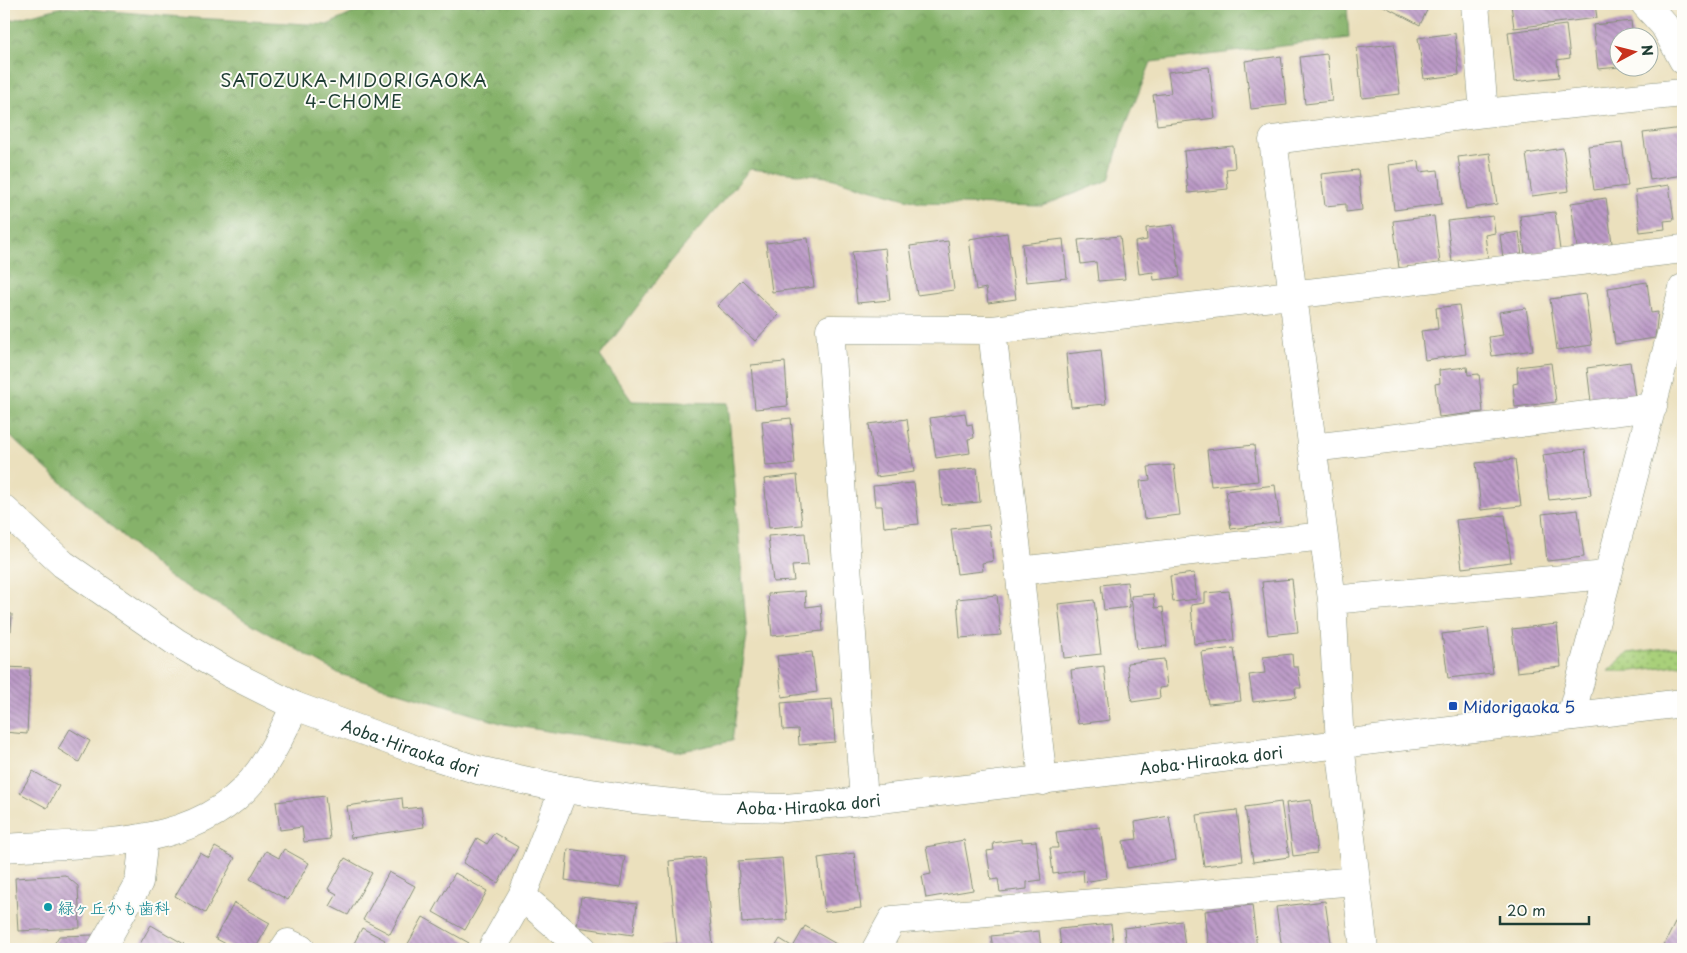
<svg xmlns="http://www.w3.org/2000/svg" width="1687" height="953" viewBox="0 0 1687 953" font-family="'Playpen Sans','Klee One',sans-serif">
<style>
.grass{fill:url(#grass-dots);stroke:#648657}
.forest{fill:url(#forest-crowns);stroke:#52784f}
.building{fill:url(#building-back-hatch)}
.lines{fill:none;stroke-linecap:round;stroke-linejoin:round}
.minor-casing{stroke:#858e78;stroke-width:29}
.tertiary-casing{stroke:#858e78;stroke-width:29}
.minor{stroke:#fff;stroke-width:28}
.tertiary{stroke:#fff;stroke-width:28}
.transit-dot{fill:#1a4fb4;stroke:#fdfcf7;stroke-width:2}
.culture-dot{fill:#0f9aa8;stroke:#fdfcf7;stroke-width:2}
.labels{text-anchor:middle;dominant-baseline:central;stroke-width:4;stroke-linejoin:round;paint-order:stroke}
.transit-label{font-size:16px;fill:#164399;stroke:#fdfcf7;text-anchor:start}
.street-label{font-size:16px;fill:#1f3d34;stroke:#fdfcf7}
.culture-label{font-size:16px;fill:#0d838f;stroke:#fdfcf7;text-anchor:start}
.neighbourhood-label{font-size:18px;letter-spacing:1px;fill:#1f3d34;stroke:#fdfcf7}
</style>
<defs>
<pattern id="grass-dots" width="8" height="8" patternUnits="userSpaceOnUse" patternTransform="scale(1.25)"><rect width="8" height="8" fill="#a9d07a"/><path d="M2 2h.1M6 6h.1" fill="none" stroke="#89aa65" stroke-width="1.8" stroke-linecap="round"/></pattern>
<pattern id="forest-crowns" width="20" height="18" patternUnits="userSpaceOnUse" patternTransform="scale(1.25)"><rect width="20" height="18" fill="#86b26a"/><path d="M2 6a3 3 0 1 1 6 0M12 15a3 3 0 1 1 6 0" fill="none" stroke="#6d9258"/></pattern>
<pattern id="building-back-hatch" width="6" height="6" patternUnits="userSpaceOnUse" patternTransform="scale(1.25)"><rect width="6" height="6" fill="#bc9ac7"/><path d="M-1 5l2 2M0 0l6 6M5-1l2 2" fill="none" stroke="#987fa2"/></pattern>
</defs>
<rect width="100%" height="100%" fill="#fdfcf7"/>
<filter id="ink" filterUnits="userSpaceOnUse"><feTurbulence type="fractalNoise" baseFrequency=".02" numOctaves="2"/><feDisplacementMap in="SourceGraphic" scale="10" xChannelSelector="R" yChannelSelector="G"/><feConvolveMatrix kernelMatrix="1 2 1 2 8 2 1 2 1" color-interpolation-filters="sRGB"/></filter>
<filter id="wash" filterUnits="userSpaceOnUse"><feTurbulence type="fractalNoise" baseFrequency=".0096" numOctaves="4" result="noise"/><feDisplacementMap in="SourceGraphic" scale="20" xChannelSelector="R" yChannelSelector="G"/><feGaussianBlur stdDeviation="1.12" result="paint"/><feColorMatrix in="noise" values="0 0 0 0 0 0 0 0 0 0 0 0 0 0 0 0 0 1.4 0 .05"/><feComposite in="paint" operator="in"/></filter>
<g filter="url(#wash)">
<rect width="100%" height="100%" fill="#ebe0bd"/>
<path class="grass" d="M 1683,646 L 1683,664 L 1633,671 L 1608,671 L 1628,653 Z"/>
<path class="forest" d="M 373,4 L 1347,4 L 1349,38 L 1151,62 L 1121,137 L 1109,180 L 1042,206 L 920,203 L 827,177 L 750,169 L 670,263 L 600,356 L 632,401 L 728,403 L 747,636 L 732,741 L 677,752 L 504,724 L 340,674 L 168,576 L 17,443 L 4,429 L 4,22 L 63,7 L 193,18 L 327,25 Z"/>
<g id="blocks">
<path class="building" d="M 1380,4 L 1430,4 L 1420,25 Z
M 1511,4 L 1595,4 L 1597,18 L 1514,28 Z
M 1631,21 L 1633,38 L 1620,38 L 1620,67 L 1598,69 L 1593,25 Z
M 1566,25 L 1570,58 L 1557,60 L 1559,77 L 1514,82 L 1508,32 Z
M 1455,33 L 1459,75 L 1424,79 L 1418,38 Z
M 1394,44 L 1400,94 L 1362,98 L 1357,48 Z
M 1327,54 L 1332,101 L 1305,104 L 1300,57 Z
M 1281,56 L 1287,105 L 1251,109 L 1245,61 Z
M 1209,67 L 1215,118 L 1157,125 L 1153,95 L 1171,93 L 1168,72 Z
M 1682,128 L 1683,175 L 1650,180 L 1643,133 Z
M 1622,142 L 1628,186 L 1594,190 L 1588,146 Z
M 1233,146 L 1235,168 L 1226,169 L 1228,189 L 1188,193 L 1184,151 Z
M 1563,148 L 1569,191 L 1532,196 L 1526,154 Z
M 1490,153 L 1497,204 L 1466,209 L 1458,157 Z
M 1419,161 L 1420,172 L 1438,170 L 1442,204 L 1394,210 L 1389,165 Z
M 1358,170 L 1362,210 L 1346,212 L 1346,204 L 1325,206 L 1321,174 Z
M 1669,185 L 1674,220 L 1664,221 L 1665,229 L 1640,232 L 1635,190 Z
M 1606,198 L 1612,243 L 1577,248 L 1571,203 Z
M 1555,212 L 1560,250 L 1525,254 L 1520,216 Z
M 1434,216 L 1440,263 L 1399,268 L 1393,221 Z
M 1493,216 L 1495,233 L 1485,235 L 1488,258 L 1452,262 L 1447,221 Z
M 1173,225 L 1180,277 L 1154,280 L 1153,272 L 1139,274 L 1135,242 L 1147,240 L 1146,228 Z
M 1519,232 L 1522,256 L 1503,258 L 1500,235 Z
M 1007,233 L 1016,299 L 988,303 L 986,288 L 976,290 L 969,239 Z
M 1120,236 L 1125,279 L 1098,281 L 1096,262 L 1081,264 L 1078,240 Z
M 808,238 L 814,287 L 772,292 L 766,243 Z
M 1063,239 L 1067,278 L 1026,282 L 1022,244 Z
M 948,241 L 954,290 L 917,295 L 910,246 Z
M 885,248 L 890,300 L 857,303 L 852,252 Z
M 742,280 L 779,315 L 755,341 L 717,306 Z
M 1647,282 L 1651,313 L 1658,312 L 1655,338 L 1615,344 L 1608,288 Z
M 1585,294 L 1592,345 L 1557,350 L 1550,299 Z
M 1459,305 L 1466,354 L 1425,360 L 1421,331 L 1438,329 L 1436,308 Z
M 1526,308 L 1533,350 L 1492,356 L 1489,337 L 1503,335 L 1499,312 Z
M 1101,350 L 1106,404 L 1071,407 L 1066,354 Z
M 785,362 L 788,406 L 755,409 L 751,365 Z
M 1630,362 L 1635,397 L 1591,402 L 1587,368 Z
M 1551,363 L 1556,402 L 1515,407 L 1513,384 L 1518,383 L 1517,367 Z
M 1467,367 L 1468,375 L 1479,374 L 1483,412 L 1439,417 L 1435,384 L 1440,383 L 1439,370 Z
M 965,413 L 967,425 L 972,424 L 974,438 L 968,439 L 970,453 L 936,458 L 930,418 Z
M 791,418 L 795,464 L 766,466 L 762,421 Z
M 907,419 L 914,472 L 876,477 L 869,424 Z
M 1254,445 L 1258,481 L 1211,486 L 1207,450 Z
M 1585,449 L 1591,495 L 1549,500 L 1543,455 Z
M 1515,459 L 1521,506 L 1481,510 L 1476,463 Z
M 1174,465 L 1180,515 L 1144,519 L 1140,481 L 1150,480 L 1148,467 Z
M 977,468 L 980,502 L 942,505 L 939,471 Z
M 797,475 L 802,525 L 769,528 L 764,479 Z
M 914,483 L 919,524 L 884,527 L 882,506 L 875,506 L 873,486 Z
M 1275,485 L 1280,522 L 1231,529 L 1226,491 Z
M 1578,510 L 1584,557 L 1547,561 L 1542,514 Z
M 1505,515 L 1511,562 L 1462,568 L 1456,520 Z
M 989,525 L 993,561 L 982,563 L 983,571 L 957,574 L 951,529 Z
M 805,533 L 808,565 L 792,566 L 794,581 L 773,582 L 768,536 Z
M 1194,573 L 1197,599 L 1173,602 L 1170,576 Z
M 1292,579 L 1298,632 L 1268,635 L 1262,582 Z
M 1127,582 L 1130,607 L 1104,610 L 1101,585 Z
M 805,591 L 806,607 L 821,605 L 823,631 L 772,636 L 768,594 Z
M 1229,591 L 1234,640 L 1194,644 L 1191,605 L 1205,603 L 1205,593 Z
M 1153,594 L 1155,608 L 1163,607 L 1167,646 L 1137,649 L 1131,596 Z
M 997,595 L 1001,635 L 960,638 L 957,599 Z
M 1094,600 L 1101,654 L 1064,658 L 1058,604 Z
M 4,613 L 12,614 L 11,631 L 4,631 Z
M 1557,624 L 1561,667 L 1517,672 L 1512,629 Z
M 1488,628 L 1493,673 L 1448,678 L 1442,634 Z
M 1234,648 L 1241,701 L 1208,704 L 1201,652 Z
M 812,652 L 817,692 L 782,697 L 777,656 Z
M 1292,654 L 1293,667 L 1298,667 L 1301,688 L 1295,688 L 1296,697 L 1253,702 L 1249,675 L 1265,673 L 1263,657 Z
M 1164,659 L 1167,687 L 1159,688 L 1160,698 L 1132,702 L 1127,663 Z
M 1104,666 L 1110,720 L 1078,724 L 1071,670 Z
M 4,667 L 30,668 L 27,734 L 4,732 Z
M 832,699 L 835,742 L 799,745 L 798,729 L 783,730 L 781,703 Z
M 70,729 L 90,741 L 79,762 L 58,749 Z
M 33,771 L 59,786 L 47,808 L 20,793 Z
M 325,796 L 330,839 L 304,842 L 302,827 L 280,830 L 276,802 Z
M 402,798 L 403,809 L 421,807 L 424,827 L 351,838 L 347,806 Z
M 1311,800 L 1317,853 L 1293,856 L 1286,803 Z
M 1281,802 L 1289,857 L 1253,862 L 1245,807 Z
M 1237,810 L 1243,861 L 1204,866 L 1197,815 Z
M 1169,816 L 1176,860 L 1127,868 L 1123,841 L 1137,839 L 1135,822 Z
M 1100,827 L 1107,878 L 1084,882 L 1083,870 L 1053,874 L 1050,848 L 1058,848 L 1056,832 Z
M 494,833 L 518,847 L 498,883 L 463,863 L 477,838 L 487,844 Z
M 1022,839 L 1022,842 L 1036,841 L 1041,880 L 1027,882 L 1027,889 L 1000,892 L 998,879 L 991,880 L 987,851 L 994,850 L 993,843 Z
M 964,840 L 973,890 L 926,898 L 922,876 L 931,874 L 926,847 Z
M 215,847 L 235,858 L 205,913 L 175,896 L 200,853 L 209,858 Z
M 284,849 L 309,863 L 288,900 L 250,879 L 266,851 L 279,858 Z
M 568,849 L 625,857 L 620,888 L 565,880 Z
M 854,853 L 861,908 L 825,912 L 818,858 Z
M 704,857 L 713,947 L 658,949 L 658,947 L 677,945 L 669,861 Z
M 345,858 L 372,873 L 348,915 L 330,906 L 337,894 L 328,889 Z
M 782,858 L 787,920 L 742,923 L 738,861 Z
M 389,872 L 415,886 L 390,934 L 363,920 Z
M 455,873 L 487,891 L 465,930 L 433,912 Z
M 65,875 L 78,886 L 80,928 L 18,931 L 15,878 Z
M 581,897 L 637,904 L 633,935 L 577,927 Z
M 1325,901 L 1332,949 L 1282,949 L 1276,907 Z
M 234,903 L 270,923 L 255,949 L 235,949 L 215,938 Z
M 1252,905 L 1257,949 L 1209,949 L 1205,911 Z
M 1683,907 L 1683,949 L 1662,949 Z
M 423,917 L 469,943 L 466,949 L 405,949 Z
M 1182,921 L 1185,948 L 1126,949 L 1124,928 Z
M 1111,924 L 1114,949 L 1061,949 L 1059,929 Z
M 151,925 L 184,944 L 181,949 L 137,949 Z
M 805,926 L 845,949 L 774,949 L 780,939 L 793,947 Z
M 362,928 L 385,940 L 380,949 L 351,949 Z
M 1039,931 L 1041,949 L 993,949 L 991,936 Z
M 94,935 L 86,949 L 51,949 L 59,936 Z"/>
</g>
</g>
<g filter="url(#ink)">
<use href="#blocks" fill-opacity="0" stroke="#858e78" stroke-width="1"/>
<g class="lines">
<g class="minor-casing">
<path id="minor" d="M 1475,4 L 1484,113
M 1645,4 L 1664,25 L 1683,60
M 992,330 L 1043,781
M 1312,448 L 1653,407
M 1019,571 L 1323,536
M 1332,600 L 1607,575
M 1571,716 L 1683,288
M 864,801 L 830,329 L 992,330 L 1683,249
M 522,896 L 583,949
M 101,949 L 139,882 L 144,838
M 284,949 L 288,943 L 301,949
M 492,949 L 522,896 L 564,789
M 876,949 L 892,920 L 1356,881
M 1364,949 L 1340,744 L 1332,600 L 1273,140 L 1484,113 L 1683,93"/>
</g>
<g class="tertiary-casing">
<g id="tertiary">
<path id="s1" d="M 4,509 L 63,564 L 176,642 L 229,673 L 295,706 L 424,753 L 478,770 L 564,789 L 633,799 L 703,806 L 785,808 L 864,801 L 1683,703"/>
<path d="M 4,848 C 92,842 205,852 261,769 C 275,749 285,727 295,706"/>
</g>
</g>
<use href="#minor" class="minor"/>
<use href="#tertiary" class="tertiary"/>
</g>
</g>
<rect class="transit-dot" x="1448" y="701" width="10" height="10" rx="2.5"/>
<circle class="culture-dot" cx="48" cy="907" r="5"/>
<g class="labels">
<g class="transit-label">
<text x="1463" y="706">Midorigaoka 5</text>
</g>
<g class="street-label">
<text stroke="none"><textPath href="#s1" startOffset="476">Aoba･Hiraoka dori</textPath></text>
<text stroke="none"><textPath href="#s1" startOffset="1286">Aoba･Hiraoka dori</textPath></text>
<text stroke="none"><textPath href="#s1" startOffset="881">Aoba･Hiraoka dori</textPath></text>
</g>
<g class="culture-label">
<text x="58" y="907">緑ヶ丘かも歯科</text>
</g>
<g class="neighbourhood-label">
<text x="354" y="79">SATOZUKA-MIDORIGAOKA<tspan x="354" dy="21">4-CHOME</tspan></text>
</g>
</g>
<rect width="1687" height="953" fill="none" stroke="#fdfcf7" stroke-width="20"/>
<g transform="translate(1634 52) rotate(83)"><circle r="24" fill="#fdfcf7" stroke="#a4b0a9"/>
<path d="M0-4L9 19L0 12L-9 19Z" fill="#c8321e"/>
<text y="-8" font-size="14" font-weight="bold" text-anchor="middle" fill="#1f3d34">N</text>
</g>
<path d="M1500 916v8h89v-8" fill="none" stroke="#1f3d34" stroke-width="2.5"/>
<text x="1507" y="916" font-size="15" fill="#1f3d34" stroke="#fdfcf7" stroke-width="4" paint-order="stroke">20 m</text>
</svg>
